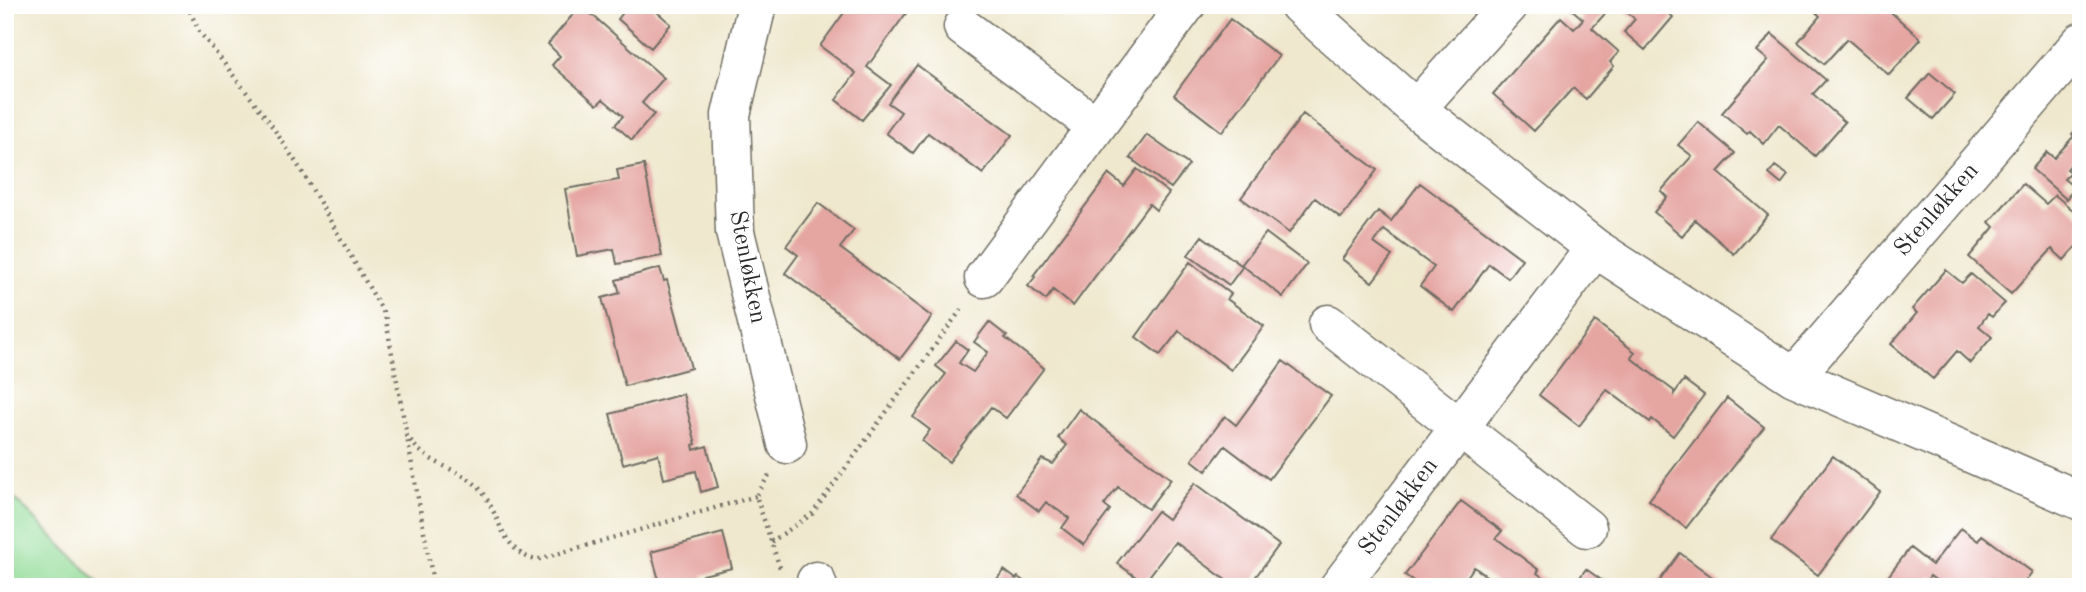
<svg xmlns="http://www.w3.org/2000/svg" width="2086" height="592" viewBox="0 0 2086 592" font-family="'Old Standard TT',serif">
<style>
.green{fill:#92db97;stroke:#5e8361;stroke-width:2}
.building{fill:#e5a5a1}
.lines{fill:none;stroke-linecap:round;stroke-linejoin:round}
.minor-casing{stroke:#706d64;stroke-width:41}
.path{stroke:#706d64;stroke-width:4.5;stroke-dasharray:2 5;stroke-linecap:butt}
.minor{stroke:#fff;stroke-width:38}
.labels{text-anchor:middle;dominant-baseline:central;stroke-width:7;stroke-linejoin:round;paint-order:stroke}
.street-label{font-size:24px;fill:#2b2b2b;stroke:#fff}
</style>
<rect width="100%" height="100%" fill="#fff"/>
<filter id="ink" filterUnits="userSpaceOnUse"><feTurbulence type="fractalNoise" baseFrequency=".0143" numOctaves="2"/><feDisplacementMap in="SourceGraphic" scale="14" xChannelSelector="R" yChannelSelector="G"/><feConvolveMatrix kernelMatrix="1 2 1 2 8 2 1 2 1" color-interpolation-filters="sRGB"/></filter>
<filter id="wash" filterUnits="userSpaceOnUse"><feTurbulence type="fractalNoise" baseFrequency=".00686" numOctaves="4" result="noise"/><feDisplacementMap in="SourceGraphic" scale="28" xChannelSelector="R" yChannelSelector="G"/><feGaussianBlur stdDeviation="1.57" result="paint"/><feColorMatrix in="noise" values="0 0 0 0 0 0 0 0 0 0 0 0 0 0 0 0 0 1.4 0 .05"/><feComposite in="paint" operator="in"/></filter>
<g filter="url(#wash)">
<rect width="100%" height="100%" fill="#efe8ce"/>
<path class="green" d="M 5,489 L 103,587 L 5,587 Z"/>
<g id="blocks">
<path class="building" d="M 581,5 L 664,78 L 642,103 L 654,114 L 632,140 L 615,125 L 623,116 L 603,99 L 597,105 L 552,65 L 560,56 L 548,44 Z
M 629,5 L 649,5 L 671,24 L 651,48 L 618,19 Z
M 840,5 L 912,5 L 867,67 L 891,85 L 862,120 L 836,100 L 856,73 L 820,46 L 846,10 Z
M 1573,5 L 1613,5 L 1592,28 L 1619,52 L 1610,62 L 1614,66 L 1586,99 L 1573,88 L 1534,131 L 1493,94 L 1561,17 L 1574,29 L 1583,19 L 1570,8 Z
M 1619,5 L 1660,5 L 1673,17 L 1645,50 L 1624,32 L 1635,19 Z
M 1808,5 L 1883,5 L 1921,39 L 1889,75 L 1847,39 L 1824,64 L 1798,42 L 1820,16 Z
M 1230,19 L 1279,56 L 1222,132 L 1174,95 Z
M 1772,34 L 1826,80 L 1813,94 L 1845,122 L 1815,156 L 1779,125 L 1764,144 L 1750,131 L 1747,134 L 1722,113 L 1768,60 L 1757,51 Z
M 917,65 L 1012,135 L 983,174 L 928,133 L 913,153 L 886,133 L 901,112 L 888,103 Z
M 1930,73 L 1955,94 L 1933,119 L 1908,98 Z
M 1303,114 L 1377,170 L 1341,218 L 1315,198 L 1289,233 L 1241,198 Z
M 1698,122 L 1735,153 L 1718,172 L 1768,215 L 1734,254 L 1695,220 L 1682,236 L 1654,212 L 1667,197 L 1661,191 L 1692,156 L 1678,145 Z
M 2081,124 L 2081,153 L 2067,169 L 2071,172 L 2064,179 L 2075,188 L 2066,199 L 2032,169 L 2047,152 L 2054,158 L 2074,136 L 2072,134 Z
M 1147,135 L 1189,165 L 1171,188 L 1130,158 Z
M 644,165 L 662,256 L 617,264 L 614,249 L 577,256 L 565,189 L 619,180 L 617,170 Z
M 1775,166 L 1788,175 L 1781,184 L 1769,174 Z
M 1137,169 L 1169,193 L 1156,210 L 1149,204 L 1073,306 L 1053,290 L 1046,300 L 1028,286 L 1035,277 L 1033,276 L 1109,174 L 1124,186 Z
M 1420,183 L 1522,259 L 1508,278 L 1489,264 L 1454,312 L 1420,286 L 1434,267 L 1384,230 L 1374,243 L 1392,256 L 1372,282 L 1342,259 L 1378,211 L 1391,221 Z
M 2023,184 L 2046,204 L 2055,195 L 2081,217 L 2081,241 L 2064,260 L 2052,249 L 2011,294 L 1969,257 L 1994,227 L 1989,222 Z
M 818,203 L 854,230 L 840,248 L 932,317 L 900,359 L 785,273 L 798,255 L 786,246 Z
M 1266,233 L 1307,264 L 1283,297 L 1243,266 L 1229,285 L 1188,255 L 1202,236 L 1241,265 Z
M 1190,262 L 1231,294 L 1227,299 L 1264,326 L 1231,370 L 1179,331 L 1160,355 L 1136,337 Z
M 660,268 L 664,281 L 667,280 L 691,368 L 625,386 L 602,298 L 620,293 L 616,280 Z
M 1946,270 L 1962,283 L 1971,274 L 2005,303 L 1992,317 L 1988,314 L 1979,326 L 1992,337 L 1970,363 L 1957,351 L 1933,379 L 1891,344 L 1917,313 L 1912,309 Z
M 1595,321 L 1635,352 L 1631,358 L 1674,391 L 1674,394 L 1684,380 L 1704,395 L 1673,436 L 1652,419 L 1650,422 L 1607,390 L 1579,426 L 1539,395 Z
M 989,322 L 1007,336 L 1005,338 L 1044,368 L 1006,418 L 991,407 L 949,462 L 922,441 L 930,430 L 913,417 L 946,374 L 936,366 L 956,341 L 968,350 L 959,363 L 973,372 L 988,352 L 974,342 Z
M 1283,361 L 1331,396 L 1269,479 L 1225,446 L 1206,471 L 1192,460 L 1225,416 L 1236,425 Z
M 683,394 L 696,444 L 693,445 L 694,450 L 707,446 L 718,487 L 701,492 L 696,471 L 664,479 L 658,454 L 623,464 L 610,414 Z
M 1727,398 L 1764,427 L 1686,528 L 1649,500 Z
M 1079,409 L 1171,479 L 1148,509 L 1118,487 L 1104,505 L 1110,510 L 1084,545 L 1062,528 L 1069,518 L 1046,502 L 1039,511 L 1016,494 L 1042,459 L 1053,464 L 1067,445 L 1058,438 Z
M 1833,456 L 1880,492 L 1818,575 L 1771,540 Z
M 1195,483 L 1279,545 L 1248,587 L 1235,587 L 1175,542 L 1144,583 L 1117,563 L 1157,511 L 1168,519 Z
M 1461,501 L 1502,531 L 1496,538 L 1539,570 L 1537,573 L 1556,587 L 1501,587 L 1474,567 L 1460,587 L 1422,587 L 1405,575 Z
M 1961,528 L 1978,541 L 1982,535 L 2032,572 L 2021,587 L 1945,587 L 1930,576 L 1922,587 L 1880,587 L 1910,548 L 1932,565 Z
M 723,533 L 732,568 L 703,575 L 706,587 L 661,587 L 651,552 Z
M 1680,553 L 1723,585 L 1722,587 L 1655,587 Z
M 1586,569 L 1611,587 L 1573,587 Z
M 1004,570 L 1016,579 L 1018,577 L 1031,587 L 991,587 Z"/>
</g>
</g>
<g filter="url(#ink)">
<use href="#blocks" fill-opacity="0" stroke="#706d64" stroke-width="2"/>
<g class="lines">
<g class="minor-casing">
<path id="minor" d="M 757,5 L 731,115 L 735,232 L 787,444
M 1299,5 L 1416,109 L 1595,248 L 1794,377 L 2081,501
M 963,27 L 1096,126
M 1416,109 L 1509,5
M 984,278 L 1186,5
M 1328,324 L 1587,528
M 1794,377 L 2081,42
M 816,581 L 818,587
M 1339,587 L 1595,248"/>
</g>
<path class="path" d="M 187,5 L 199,31 L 268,120 L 301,170 L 385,315 L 434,587
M 406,435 C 411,440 415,447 420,451 C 439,468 469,472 484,494 C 500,518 503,552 536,560 L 756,496
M 769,475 L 756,496 L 781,571
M 771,542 L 812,514 L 963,307"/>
<use href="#minor" class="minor"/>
</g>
</g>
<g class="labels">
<g class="street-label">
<text transform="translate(1937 210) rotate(-49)">Stenløkken</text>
<text transform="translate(747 267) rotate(79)">Stenløkken</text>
<text transform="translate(1399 507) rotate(-53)">Stenløkken</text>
</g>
</g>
<rect width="2086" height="592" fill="none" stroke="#fff" stroke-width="28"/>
</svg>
